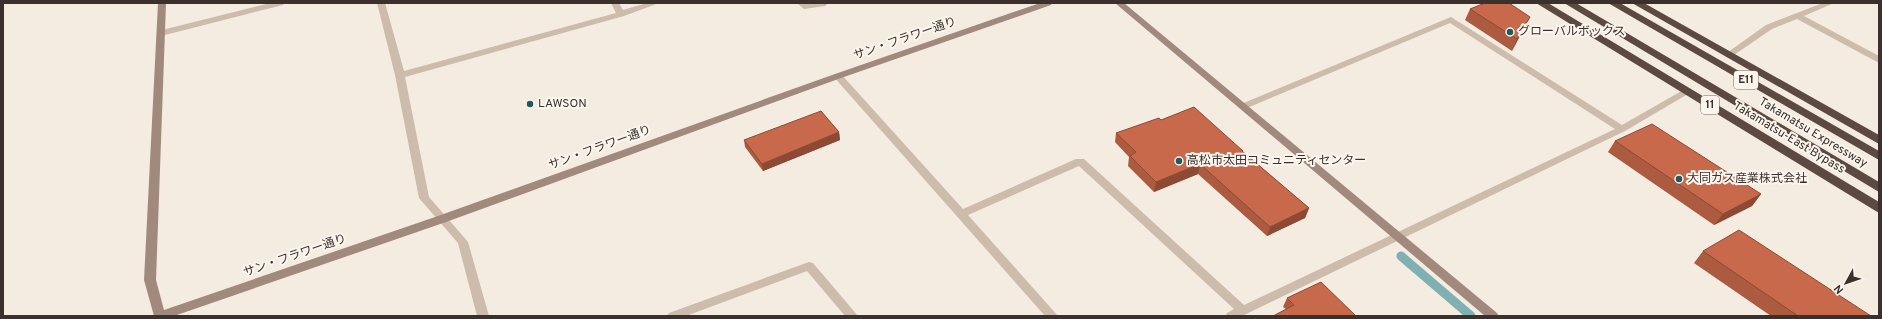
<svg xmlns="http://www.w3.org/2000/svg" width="1882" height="319" viewBox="0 0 1882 319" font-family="Overpass,'Noto Sans JP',sans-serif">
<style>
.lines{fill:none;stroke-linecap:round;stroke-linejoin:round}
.stream{stroke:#7fb0b2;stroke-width:9}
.street{fill:#cdbbac;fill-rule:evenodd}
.secondary{fill:#a18a7d;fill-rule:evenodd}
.highway{fill:#5c4a42;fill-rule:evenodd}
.wall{fill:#ac5a40}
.shaded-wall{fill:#8c4a34}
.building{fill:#c8694b;stroke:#8c4a34}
.poi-dot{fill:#1f5a5e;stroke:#fbf5ee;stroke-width:1.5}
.labels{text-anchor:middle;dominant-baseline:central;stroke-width:4;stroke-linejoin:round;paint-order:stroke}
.shield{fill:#fbf5ee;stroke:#756b66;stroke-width:1}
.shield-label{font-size:11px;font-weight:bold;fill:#3b302b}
.poi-label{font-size:12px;fill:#3b302b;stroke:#fbf5ee;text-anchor:start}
.street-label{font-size:12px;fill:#3b302b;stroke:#fbf5ee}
</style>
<rect width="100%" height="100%" fill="#f4ebe1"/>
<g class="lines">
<path class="stream" d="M 1401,256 L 1471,316"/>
<path class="street" d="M 270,3 L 284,3 L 283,5 L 161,36 L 157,33 L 158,31 Z
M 377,3 L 385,3 L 404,71 L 616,13 L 611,3 L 619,3 L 623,10 L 647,3 L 659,3 L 624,16 L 405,77 L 429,197 L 468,242 L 489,316 L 477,316 L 458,243 L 419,198 L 395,75 Z
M 797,3 L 829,3 L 825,6 L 804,9 Z
M 1823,3 L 1834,3 L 1804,16 L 1879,56 L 1879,63 L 1797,19 L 1772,29 L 1731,57 L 1728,58 L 1724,55 L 1766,25 Z
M 1451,17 L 1622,125 L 1685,89 L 1688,88 L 1693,91 L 1625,131 L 1242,316 L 1225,316 L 1227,313 L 1234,309 L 1079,166 L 968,215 L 1058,316 L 1045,316 L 833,76 L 835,74 L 841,74 L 963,209 L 1076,159 L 1084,159 L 1244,305 L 1615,129 L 1450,23 L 1247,108 L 1241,108 L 1239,106 L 1241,104 Z
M 809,262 L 813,263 L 858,316 L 845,316 L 807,271 L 686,316 L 667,316 L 669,313 Z"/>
<path class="secondary" d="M 158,3 L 166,3 L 156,280 L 164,310 L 438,216 L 835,74 L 1040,3 L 1052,3 L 1051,5 L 841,78 L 446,222 L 174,316 L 154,316 L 144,280 Z
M 1115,3 L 1124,3 L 1497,313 L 1499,316 L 1485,316 Z"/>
<path class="highway" d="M 1536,3 L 1548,3 L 1879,202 L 1879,213 Z
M 1564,3 L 1576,3 L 1879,182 L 1879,192 Z
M 1608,3 L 1620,3 L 1879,151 L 1879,160 Z
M 1632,3 L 1644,3 L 1879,135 L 1879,144 Z"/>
</g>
<path class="wall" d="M 1470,9 L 1524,28 L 1512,51 L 1465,20 Z
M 1161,120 L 1243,152 L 1309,208 L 1305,218 L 1267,236 L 1198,174 L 1154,192 L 1128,166 L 1129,157 L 1115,142 L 1116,133 Z
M 839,132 L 840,140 L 763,171 L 745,147 L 744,140 Z
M 1615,141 L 1761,194 L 1752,206 L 1714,225 L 1608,152 Z
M 1703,251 L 1871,316 L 1771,316 L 1694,263 Z
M 1287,298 L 1356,316 L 1286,309 L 1283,307 Z"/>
<path class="shaded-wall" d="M 1530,17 L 1524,28 L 1512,51 L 1517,39 Z
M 839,132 L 840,140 L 763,171 L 762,164 Z
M 1200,164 L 1198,174 L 1154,192 L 1156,182 Z
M 1761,194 L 1752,206 L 1714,225 L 1723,214 Z
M 1309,208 L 1305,218 L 1267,236 L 1270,227 Z"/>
<path class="building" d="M 1485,3 L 1509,3 L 1530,17 L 1517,39 L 1470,9 Z
M 1194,107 L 1243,151 L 1242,151 L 1309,208 L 1270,227 L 1200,164 L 1156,182 L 1130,156 L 1136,152 L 1116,133 L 1159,118 L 1161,120 Z
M 821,111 L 839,132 L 762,164 L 744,140 Z
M 1652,124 L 1761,194 L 1723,214 L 1615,141 Z
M 1739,230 L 1871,316 L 1798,316 L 1703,251 Z
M 1321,282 L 1356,316 L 1273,316 L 1294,305 L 1287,298 Z"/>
<g class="poi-dot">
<circle cx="1510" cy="32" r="4"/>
<circle cx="530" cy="104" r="4"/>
<circle cx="1179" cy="161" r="4"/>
<circle cx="1679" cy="179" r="4"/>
</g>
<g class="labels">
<g class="shield">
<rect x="1734" y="71" width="24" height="18" rx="3"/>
<rect x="1701" y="96" width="18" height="18" rx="3"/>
</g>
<g class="shield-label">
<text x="1746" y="80">E11</text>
<text x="1710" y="105">11</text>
</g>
<g class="poi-label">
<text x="1518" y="32">グローバルボックス</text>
<text x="538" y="104">LAWSON</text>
<text x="1187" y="161">高松市太田コミュニティセンター</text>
<text x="1687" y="179">大同ガス産業株式会社</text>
</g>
<g class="street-label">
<text transform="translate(905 39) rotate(-19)">サン・フラワー通り</text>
<text transform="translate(1813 133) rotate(31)">Takamatsu Expressway</text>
<text transform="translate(1789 138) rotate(31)">Takamatsu-East Bypass</text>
<text transform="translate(600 148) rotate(-20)">サン・フラワー通り</text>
<text transform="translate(295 256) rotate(-19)">サン・フラワー通り</text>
</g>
</g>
<rect width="1882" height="319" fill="none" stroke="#3b302b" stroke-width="8"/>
<g transform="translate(1846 283) rotate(230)" stroke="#fbf5ee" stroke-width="3" paint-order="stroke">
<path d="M0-3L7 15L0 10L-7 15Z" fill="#3b302b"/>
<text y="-6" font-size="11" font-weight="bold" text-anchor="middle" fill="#3b302b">N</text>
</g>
</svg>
